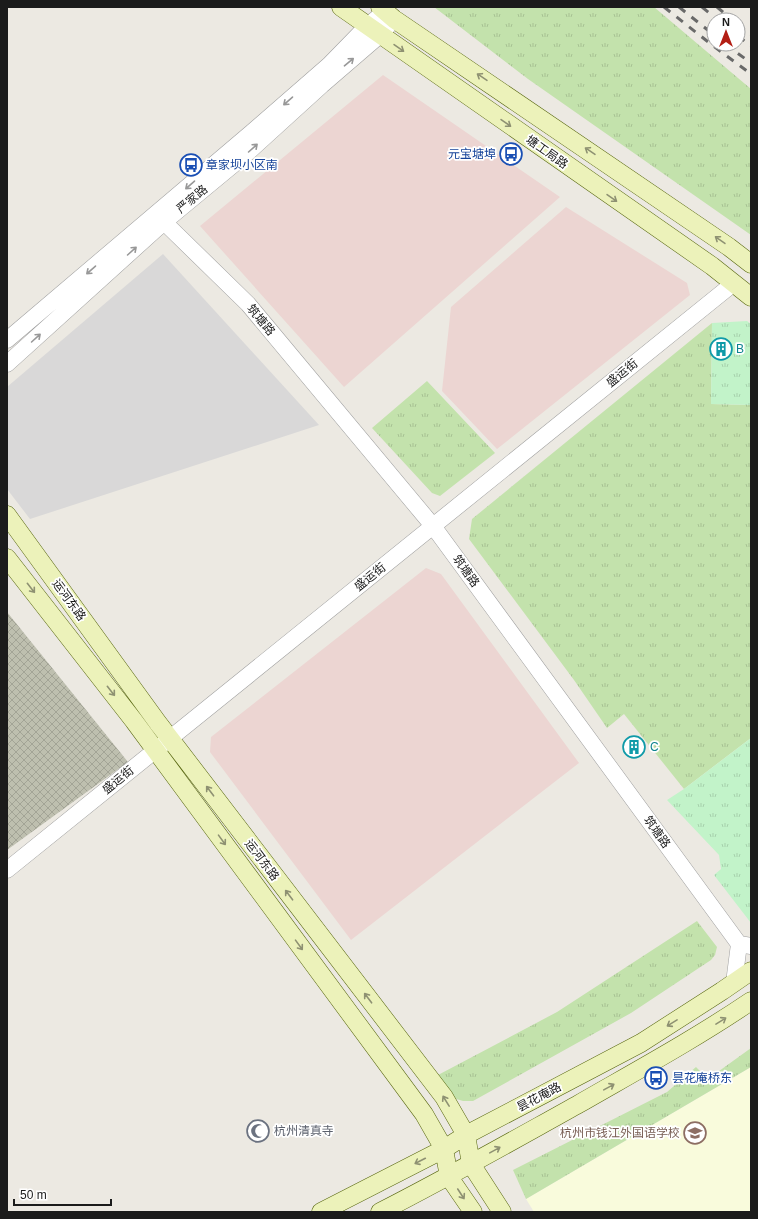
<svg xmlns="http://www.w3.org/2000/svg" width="758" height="1219" viewBox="0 0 758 1219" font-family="Helvetica,'Noto Sans SC',sans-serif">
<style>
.residential{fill:#d9d8d8}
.commercial{fill:#ecd5d2}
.education{fill:#f9fbdc}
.construction{fill:url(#construction-cross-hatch)}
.grass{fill:url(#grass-tufts)}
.park{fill:url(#park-tufts)}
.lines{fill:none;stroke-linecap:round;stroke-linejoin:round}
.tertiary-casing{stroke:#9f9f9f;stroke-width:17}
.secondary-casing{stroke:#57660f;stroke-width:19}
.tertiary{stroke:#fff;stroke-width:16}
.secondary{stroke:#ecf2ba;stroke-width:18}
.rail{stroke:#696969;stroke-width:3;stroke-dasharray:8 8;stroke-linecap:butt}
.oneway{stroke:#8e9172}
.oneway2{stroke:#989898}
.labels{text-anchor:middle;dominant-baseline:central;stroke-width:3.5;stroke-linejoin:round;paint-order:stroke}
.street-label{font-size:12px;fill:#1b1b1b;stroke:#fff}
.transit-label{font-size:12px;fill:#164399;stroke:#fff;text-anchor:start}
.culture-label{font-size:12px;fill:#0d838f;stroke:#fff;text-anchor:start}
.worship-label{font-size:12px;fill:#5b616d;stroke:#fff;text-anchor:start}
.education-label{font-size:12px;fill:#785e54;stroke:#fff;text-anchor:end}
</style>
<defs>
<pattern id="construction-cross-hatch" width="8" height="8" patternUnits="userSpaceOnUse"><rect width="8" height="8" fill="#bebfaf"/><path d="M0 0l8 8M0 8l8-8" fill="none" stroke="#a3a496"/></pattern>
<pattern id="grass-tufts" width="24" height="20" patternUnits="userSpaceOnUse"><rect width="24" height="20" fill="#c3e2ac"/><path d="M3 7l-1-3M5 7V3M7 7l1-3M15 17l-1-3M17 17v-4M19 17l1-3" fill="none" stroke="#a7c193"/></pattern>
<pattern id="park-tufts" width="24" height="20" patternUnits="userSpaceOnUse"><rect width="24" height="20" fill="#c2f3c9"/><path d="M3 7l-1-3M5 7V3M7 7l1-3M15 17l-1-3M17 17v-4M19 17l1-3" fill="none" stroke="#a6d0ac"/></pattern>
</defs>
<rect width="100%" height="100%" fill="#ece9e2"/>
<path class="residential" d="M 163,254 L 319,425 L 30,519 L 7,489 L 7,387 Z"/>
<path class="commercial" d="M 383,75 L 560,197 L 344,387 L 200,226 Z
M 566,207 L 687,283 L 690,295 L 497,449 L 442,391 L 451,307 Z
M 426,568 L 441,574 L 579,763 L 351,940 L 210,752 L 211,737 Z"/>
<path class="education" d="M 751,1067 L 751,1212 L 534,1212 L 526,1199 Z"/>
<path class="construction" d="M 7,612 L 128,762 L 7,850 Z"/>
<path class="grass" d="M 434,7 L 654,7 L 751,89 L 751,235 L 528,79 Z
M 712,323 L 711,404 L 751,405 L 751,738 L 684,789 L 624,714 L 607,728 L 574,680 L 469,539 L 472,519 Z
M 427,381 L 495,453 L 440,496 L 432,493 L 372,428 Z
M 697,921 L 717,947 L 715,955 L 711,960 L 631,1013 L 473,1101 L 463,1101 L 453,1098 L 438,1075 L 557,1012 Z
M 751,1048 L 751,1067 L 526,1199 L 513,1170 L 667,1092 L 696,1067 L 708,1079 Z"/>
<path class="park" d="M 747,321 L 751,324 L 751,405 L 711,404 L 712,323 Z
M 751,738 L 751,923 L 714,875 L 721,869 L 719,855 L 667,800 L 684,789 Z"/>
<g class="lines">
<g class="tertiary-casing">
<path id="tertiary" d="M 164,222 L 248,304 L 433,526 L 739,944 L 751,946
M 7,340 L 252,132 L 329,65 L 367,26 L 386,11
M 7,364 L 164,222 L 245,155 L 322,85 L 380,35 L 394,19
M 7,870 L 734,283
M 734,983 L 739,944"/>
</g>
<g class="secondary-casing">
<path id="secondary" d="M 341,7 L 712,266 L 751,297
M 380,7 L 394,19 L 729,247 L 751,264
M 7,515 L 158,723 L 444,1097 L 466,1135 L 471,1164 L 502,1212
M 7,558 L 134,721 L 424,1114 L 444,1149 L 449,1177 L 473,1212
M 321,1212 L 444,1149 L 466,1135 L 641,1043 L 722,991 L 751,971
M 380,1212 C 447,1178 512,1141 577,1105 C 636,1071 695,1039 751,1001"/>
</g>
<use href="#tertiary" class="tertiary"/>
<use href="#secondary" class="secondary"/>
<path class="rail" d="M 664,7 L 712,45 L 751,74
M 679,7 L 714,35
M 702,7 L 718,20
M 717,7 L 732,20
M 738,25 L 751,35
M 738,36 L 751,46
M 725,44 L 751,63"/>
</g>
<defs><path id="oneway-shaft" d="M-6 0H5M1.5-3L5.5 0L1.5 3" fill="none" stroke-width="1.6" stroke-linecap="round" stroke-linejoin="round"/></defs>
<g class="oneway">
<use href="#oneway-shaft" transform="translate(399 48) rotate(35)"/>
<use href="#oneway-shaft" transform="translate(482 77) rotate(-146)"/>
<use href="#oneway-shaft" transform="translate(506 123) rotate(35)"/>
<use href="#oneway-shaft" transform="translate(590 151) rotate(-146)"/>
<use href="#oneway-shaft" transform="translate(612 198) rotate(35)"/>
<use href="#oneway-shaft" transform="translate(720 240) rotate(-145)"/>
<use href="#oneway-shaft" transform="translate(31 588) rotate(52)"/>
<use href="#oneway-shaft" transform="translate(111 691) rotate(52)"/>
<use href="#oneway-shaft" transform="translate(210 791) rotate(-127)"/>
<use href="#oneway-shaft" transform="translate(222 840) rotate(54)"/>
<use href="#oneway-shaft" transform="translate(289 895) rotate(-127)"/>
<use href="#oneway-shaft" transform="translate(299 945) rotate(54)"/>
<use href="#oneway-shaft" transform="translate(368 998) rotate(-127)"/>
<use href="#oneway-shaft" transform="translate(721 1021) rotate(-32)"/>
<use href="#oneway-shaft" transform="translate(672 1023) rotate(148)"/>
<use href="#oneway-shaft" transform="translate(609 1087) rotate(-29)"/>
<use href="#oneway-shaft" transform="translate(446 1101) rotate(-122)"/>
<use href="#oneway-shaft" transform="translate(495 1150) rotate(-29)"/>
<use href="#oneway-shaft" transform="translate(420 1161) rotate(153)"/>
<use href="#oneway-shaft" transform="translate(461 1194) rotate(57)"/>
</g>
<g class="oneway2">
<use href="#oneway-shaft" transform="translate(349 62) rotate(-40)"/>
<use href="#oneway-shaft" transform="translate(288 101) rotate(139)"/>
<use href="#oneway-shaft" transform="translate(253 148) rotate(-42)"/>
<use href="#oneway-shaft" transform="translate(190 185) rotate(139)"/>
<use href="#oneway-shaft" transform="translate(132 251) rotate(-42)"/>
<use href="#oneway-shaft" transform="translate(91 270) rotate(139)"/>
<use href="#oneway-shaft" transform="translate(36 338) rotate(-42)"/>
</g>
<defs>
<g id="bus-ring" transform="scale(1.15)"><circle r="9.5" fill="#fff" stroke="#1a4fb4" stroke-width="1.5"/><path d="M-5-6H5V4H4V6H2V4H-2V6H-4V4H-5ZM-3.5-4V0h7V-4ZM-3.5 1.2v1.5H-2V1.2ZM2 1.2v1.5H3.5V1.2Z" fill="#1a4fb4"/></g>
<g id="building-ring" transform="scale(1.15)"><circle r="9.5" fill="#fff" stroke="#0f9aa8" stroke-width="1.5"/><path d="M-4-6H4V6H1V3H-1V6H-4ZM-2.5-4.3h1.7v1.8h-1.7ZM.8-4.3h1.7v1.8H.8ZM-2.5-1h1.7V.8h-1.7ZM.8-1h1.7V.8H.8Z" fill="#0f9aa8"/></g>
<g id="mosque-ring" transform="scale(1.15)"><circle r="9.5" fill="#fff" stroke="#6b7280" stroke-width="1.5"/><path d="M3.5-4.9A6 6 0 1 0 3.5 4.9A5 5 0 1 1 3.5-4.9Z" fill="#6b7280"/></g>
<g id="school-ring" transform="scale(1.15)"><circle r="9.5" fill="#fff" stroke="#8d6e63" stroke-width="1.5"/><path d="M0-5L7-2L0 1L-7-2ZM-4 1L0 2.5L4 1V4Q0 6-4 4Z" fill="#8d6e63"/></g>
</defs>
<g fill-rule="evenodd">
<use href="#bus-ring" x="511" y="154"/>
<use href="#bus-ring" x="191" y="165"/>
<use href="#building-ring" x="721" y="349"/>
<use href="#building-ring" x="634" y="747"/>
<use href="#bus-ring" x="656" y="1078"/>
<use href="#mosque-ring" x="258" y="1131"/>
<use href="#school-ring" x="695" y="1133"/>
</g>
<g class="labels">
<g class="street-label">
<text transform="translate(547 152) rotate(35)">塘工局路</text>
<text transform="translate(192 199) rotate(-40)">严家路</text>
<text transform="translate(261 320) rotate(50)">筑塘路</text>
<text transform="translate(622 373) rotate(-39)">盛运街</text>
<text transform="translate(466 571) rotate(54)">筑塘路</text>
<text transform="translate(370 577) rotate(-39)">盛运街</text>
<text transform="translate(69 600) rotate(54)">运河东路</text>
<text transform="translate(118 780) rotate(-39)">盛运街</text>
<text transform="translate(657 832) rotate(54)">筑塘路</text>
<text transform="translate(262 860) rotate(53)">运河东路</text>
<text transform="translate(539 1097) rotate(-28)">昙花庵路</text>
</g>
<g class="transit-label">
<text x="496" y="154" text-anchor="end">元宝塘埠</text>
<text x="206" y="165">章家坝小区南</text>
<text x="672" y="1078">昙花庵桥东</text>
</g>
<g class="culture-label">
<text x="736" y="349">B</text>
<text x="650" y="747">C</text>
</g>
<g class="worship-label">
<text x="274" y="1131">杭州清真寺</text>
</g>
<g class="education-label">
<text x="680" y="1133">杭州市钱江外国语学校</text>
</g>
</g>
<rect width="758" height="1219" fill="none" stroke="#1b1b1b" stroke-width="16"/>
<g transform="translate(726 32)"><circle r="19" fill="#ffffff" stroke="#a4a4a4"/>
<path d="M0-3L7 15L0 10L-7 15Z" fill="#b31e14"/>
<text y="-6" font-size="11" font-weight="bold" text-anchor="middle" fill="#1b1b1b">N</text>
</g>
<path d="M14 1199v6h97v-6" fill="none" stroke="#1b1b1b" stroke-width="2"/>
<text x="20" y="1199" font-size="12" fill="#1b1b1b" stroke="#ffffff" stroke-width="3" paint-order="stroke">50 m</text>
</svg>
